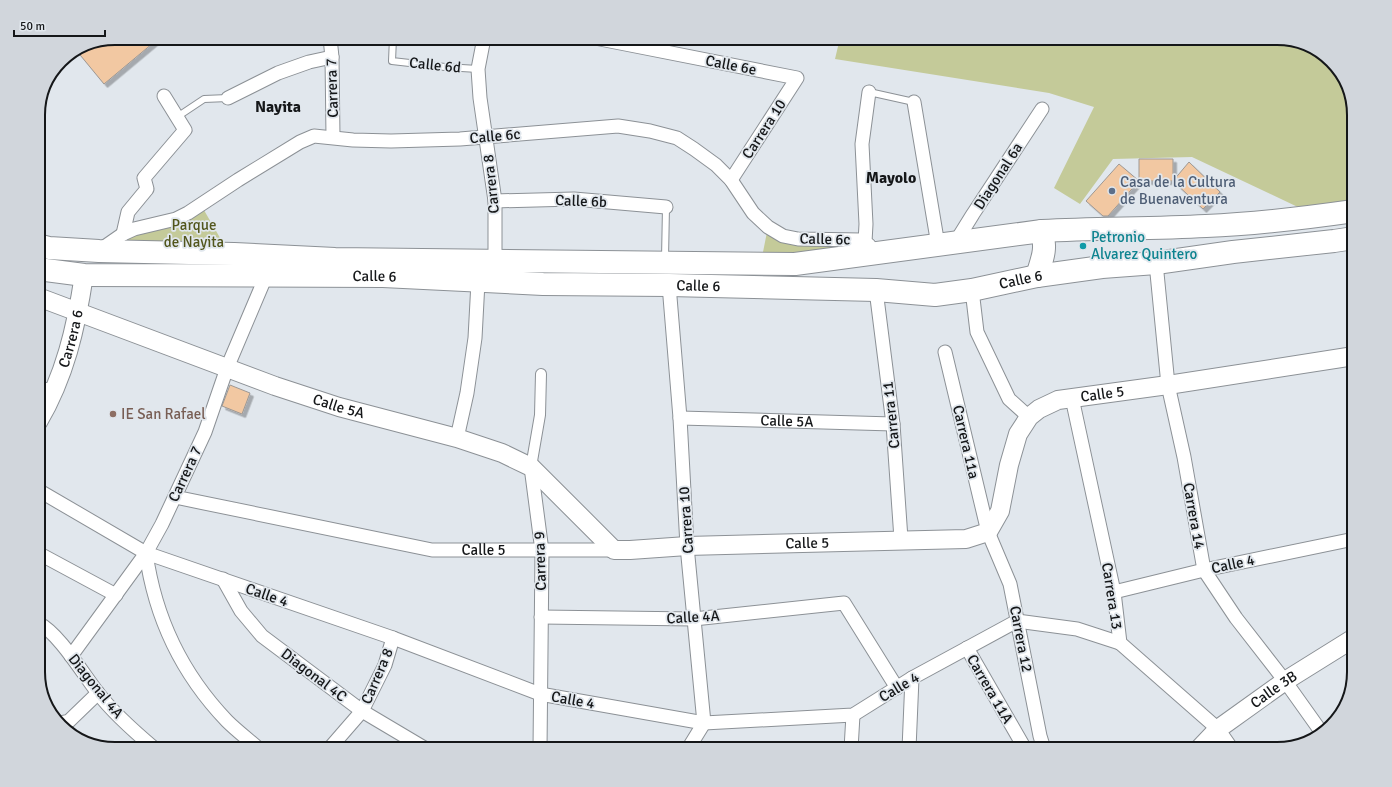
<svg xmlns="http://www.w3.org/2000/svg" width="1392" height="787" viewBox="0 0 1392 787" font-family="Signika,sans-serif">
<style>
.green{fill:#c4ca99}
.building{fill:#f2c8a2;stroke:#9e9893;filter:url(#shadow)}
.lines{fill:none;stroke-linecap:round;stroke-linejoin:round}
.service-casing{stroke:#8c9196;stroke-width:8}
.pedestrian-casing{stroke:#8c9196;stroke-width:12}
.minor-casing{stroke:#8c9196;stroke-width:15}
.secondary-casing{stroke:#8c9196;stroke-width:20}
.trunk-casing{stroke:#8c9196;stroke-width:24}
.service{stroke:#fff;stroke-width:6}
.pedestrian{stroke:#fff;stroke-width:10}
.minor{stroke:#fff;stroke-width:13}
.secondary{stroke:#fff;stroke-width:18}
.trunk{stroke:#fff;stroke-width:22}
.service-dot{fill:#5c6f8a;stroke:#e1e7ed;stroke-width:1.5}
.culture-dot{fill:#0f9aa8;stroke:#e1e7ed;stroke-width:1.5}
.education-dot{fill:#8d6e63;stroke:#e1e7ed;stroke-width:1.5}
.labels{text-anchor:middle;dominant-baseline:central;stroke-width:3.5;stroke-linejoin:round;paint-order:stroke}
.street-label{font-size:15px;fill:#151719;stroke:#e1e7ed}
.service-label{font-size:15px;fill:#4e5e75;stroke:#e1e7ed;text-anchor:start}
.park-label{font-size:15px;fill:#52561c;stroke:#e1e7ed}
.culture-label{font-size:15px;fill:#0d838f;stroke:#e1e7ed;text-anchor:start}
.education-label{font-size:15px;fill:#785e54;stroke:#e1e7ed;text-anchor:start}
.neighbourhood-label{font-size:16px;font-weight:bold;fill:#151719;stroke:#e1e7ed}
.rim{fill:none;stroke:#151719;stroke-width:2}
</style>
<defs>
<filter id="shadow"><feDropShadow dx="3.5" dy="3.5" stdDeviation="0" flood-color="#0004"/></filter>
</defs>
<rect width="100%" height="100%" fill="#e1e7ed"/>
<path class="green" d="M 840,38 L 1277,38 L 1315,48 L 1344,76 L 1354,110 L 1354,211 L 1302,209 L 1192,157 L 1113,159 L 1080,204 L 1054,188 L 1094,107 L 1049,93 L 835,59 Z
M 201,205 L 223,243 L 234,254 L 99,251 Z
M 768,227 L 869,245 L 756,257 L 763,252 Z"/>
<path class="building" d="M 115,38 L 159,38 L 104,84 L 76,50 L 86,44 Z
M 1139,159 L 1173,159 L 1173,181 L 1139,181 Z
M 1189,162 L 1220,192 L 1203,209 L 1173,181 Z
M 1119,164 L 1139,181 L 1108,216 L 1103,216 L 1086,201 Z
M 230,385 L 250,393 L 242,414 L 222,406 Z"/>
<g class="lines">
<g class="service-casing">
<path id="service" d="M 393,38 L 392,61 L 445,67 L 478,69
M 869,92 L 914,102
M 177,117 L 204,99 L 228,98
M 665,259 L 666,207"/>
</g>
<g class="pedestrian-casing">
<path id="pedestrian" d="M 531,467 L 540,415 L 541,374"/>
</g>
<g class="minor-casing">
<g id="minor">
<path d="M 330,38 L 332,57 L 333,137"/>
<path d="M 484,38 L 478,69 L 480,98 L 495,201 L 495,260"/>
<path d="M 595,38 L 797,78 L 731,180"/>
<path d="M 228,98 L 278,73 L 309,62 L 332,57"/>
<path d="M 914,102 L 938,245"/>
<path d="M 495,201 L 574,199 L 666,207"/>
<path d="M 123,234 L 128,212 L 147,189 L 144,178 L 185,130 L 164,96"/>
<path d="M 865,242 L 866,224 L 862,144 L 869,92"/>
<path d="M 955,243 L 973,214 L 1042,109"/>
<path d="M 100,250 L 123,234 L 134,229 L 176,219 L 188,213 L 238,180 L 300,142 L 314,136 L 353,140 L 391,141 L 460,139 L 618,126 L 650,131 L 677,138 L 694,149 L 716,165 L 731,180 L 753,213 L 768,227 L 783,236 L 798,239 L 861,240 L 869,245 L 873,254"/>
<path d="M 1156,263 L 1168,385 L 1184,457 L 1204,570 L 1236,618 L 1285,681 L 1322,733"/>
<path d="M 669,285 L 680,418 L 687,546 L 704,723 L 688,749"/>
<path d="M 876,290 L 893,424 L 901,539"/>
<path d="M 972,290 L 977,332 L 1009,399 L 1029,417"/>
<path d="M 945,352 L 988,532 L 1010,584 L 1040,736 L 1044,749"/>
<path d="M 38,390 L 55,389"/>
<path d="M 1072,398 L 1114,592 L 1120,643 L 1218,729 L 1232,749"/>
<path id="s1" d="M 680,418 L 893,424"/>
<path d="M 457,438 L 467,393 L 475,338 L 478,282"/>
<path d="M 531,467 L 542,551 L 540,749"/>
<path d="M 38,490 L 146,553 L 393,638 L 540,694 L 704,723 L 853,715 L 912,678 L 1017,621 L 1077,629 L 1120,643"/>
<path id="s2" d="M 175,497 L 432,550 L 614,550"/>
<path d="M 38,553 L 116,595"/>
<path d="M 146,553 C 155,618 182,674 227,721 C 237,731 249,740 259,749"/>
<path d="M 223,579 L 241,611 L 262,636 L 362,711 L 426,749"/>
<path d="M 1114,592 L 1204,570 L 1354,539"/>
<path d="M 541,617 L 694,619 L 844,603 L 897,688"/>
<path d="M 38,623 C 59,633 83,674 98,693 C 113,713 136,733 155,749"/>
<path d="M 967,648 L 1024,747 L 1027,749"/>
<path d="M 71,656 L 146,553 L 162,524 L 205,432 L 227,368 L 266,276"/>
<path d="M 60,723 L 69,721 L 98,693"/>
<path d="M 329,749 L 362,711 L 385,665 L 393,638"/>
<path d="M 851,749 L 853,715"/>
<path d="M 909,749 L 912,678"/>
</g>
</g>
<g class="secondary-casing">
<g id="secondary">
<path id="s3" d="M 38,297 L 275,386 L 339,407 L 457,438 L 502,453 L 531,467 L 614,550 L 630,550 L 687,546 L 966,539 L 988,532 L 1000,511 L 1009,465 L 1018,434 L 1029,417 L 1039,409 L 1058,400 L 1168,385 L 1354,356"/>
<path id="s4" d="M 38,422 C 65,376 76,328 84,275"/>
<path id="s5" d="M 1199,749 L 1218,729 L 1285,681 L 1354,638"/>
</g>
</g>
<g class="trunk-casing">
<g id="trunk">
<path d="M 38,245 L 49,248 L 99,251 L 234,254 L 335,259 L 795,264 L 1042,231 C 1096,228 1151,229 1206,226 C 1255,224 1305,218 1354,211"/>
<path id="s6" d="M 38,269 L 84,275 L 383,276 L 543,284 L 669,285 L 876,290 L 935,295 L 972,290 L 1037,276 L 1102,267 L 1156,263 L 1233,252 L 1334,241 L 1354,238"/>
<path d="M 1037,276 C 1042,259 1047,250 1042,231"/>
</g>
</g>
<use href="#service" class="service"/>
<use href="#pedestrian" class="pedestrian"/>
<use href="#minor" class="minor"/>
<use href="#secondary" class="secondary"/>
<use href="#trunk" class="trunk"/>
</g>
<circle class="service-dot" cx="1112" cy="191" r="4"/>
<circle class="culture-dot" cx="1083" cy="246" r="4"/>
<circle class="education-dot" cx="113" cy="414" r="4"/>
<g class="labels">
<g class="street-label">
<text transform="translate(435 65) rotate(6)">Calle 6d</text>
<text transform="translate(731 65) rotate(11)">Calle 6e</text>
<text transform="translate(332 88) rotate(-92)">Carrera 7</text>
<text transform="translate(764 129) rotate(-57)">Carrera 10</text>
<text transform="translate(495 136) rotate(-5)">Calle 6c</text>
<text transform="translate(998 176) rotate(-57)">Diagonal 6a</text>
<text transform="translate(491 184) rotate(-96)">Carrera 8</text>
<text transform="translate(581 201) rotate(2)">Calle 6b</text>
<text transform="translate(825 239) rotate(1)">Calle 6c</text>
<text stroke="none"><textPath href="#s6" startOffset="337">Calle 6</textPath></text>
<text stroke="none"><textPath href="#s6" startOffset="985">Calle 6</textPath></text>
<text stroke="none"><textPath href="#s6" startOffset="661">Calle 6</textPath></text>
<text stroke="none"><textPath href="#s4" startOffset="90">Carrera 6</textPath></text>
<text stroke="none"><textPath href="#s3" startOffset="1217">Calle 5</textPath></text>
<text stroke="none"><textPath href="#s3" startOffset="320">Calle 5A</textPath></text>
<text transform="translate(891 415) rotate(-96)">Carrera 11</text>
<text stroke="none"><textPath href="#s1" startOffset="107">Calle 5A</textPath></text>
<text transform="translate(966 442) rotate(77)">Carrera 11a</text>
<text transform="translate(185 474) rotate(-65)">Carrera 7</text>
<text transform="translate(1194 516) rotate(80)">Carrera 14</text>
<text transform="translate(686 520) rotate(-94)">Carrera 10</text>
<text stroke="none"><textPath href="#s3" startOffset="833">Calle 5</textPath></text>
<text stroke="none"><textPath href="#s2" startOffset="314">Calle 5</textPath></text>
<text transform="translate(540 561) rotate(-92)">Carrera 9</text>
<text transform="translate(1233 564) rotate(-12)">Calle 4</text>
<text transform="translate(267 595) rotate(19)">Calle 4</text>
<text transform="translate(1112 596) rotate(81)">Carrera 13</text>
<text transform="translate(693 617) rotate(-3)">Calle 4A</text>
<text transform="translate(1021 639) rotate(79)">Carrera 12</text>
<text transform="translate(314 675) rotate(37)">Diagonal 4C</text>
<text transform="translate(377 676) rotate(-67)">Carrera 8</text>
<text transform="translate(96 686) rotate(51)">Diagonal 4A</text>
<text transform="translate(899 687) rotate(-31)">Calle 4</text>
<text transform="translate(990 689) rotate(60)">Carrera 11A</text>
<text stroke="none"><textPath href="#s5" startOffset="96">Calle 3B</textPath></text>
<text transform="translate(573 700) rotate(10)">Calle 4</text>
</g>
<g class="service-label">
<text x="1120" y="182">Casa de la Cultura<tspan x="1120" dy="17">de Buenaventura</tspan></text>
</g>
<g class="park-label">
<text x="194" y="225">Parque<tspan x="194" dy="17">de Nayita</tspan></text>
</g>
<g class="culture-label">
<text x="1091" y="237">Petronio<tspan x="1091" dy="17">Alvarez Quintero</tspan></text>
</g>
<g class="education-label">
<text x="121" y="414">IE San Rafael</text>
</g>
<g class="neighbourhood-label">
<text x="278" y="107">Nayita</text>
<text x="891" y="178">Mayolo</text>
</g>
</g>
<path d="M0 0H1392V787H0ZM115 45H1277A70 70 0 0 1 1347 115V672A70 70 0 0 1 1277 742H115A70 70 0 0 1 45 672V115A70 70 0 0 1 115 45Z" fill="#d1d6dc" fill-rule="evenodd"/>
<path class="rim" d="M115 45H1277A70 70 0 0 1 1347 115V672A70 70 0 0 1 1277 742H115A70 70 0 0 1 45 672V115A70 70 0 0 1 115 45Z"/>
<path d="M14 30v6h91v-6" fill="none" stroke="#151719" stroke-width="2"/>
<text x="20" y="30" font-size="12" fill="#151719" stroke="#e1e7ed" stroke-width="3" paint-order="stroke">50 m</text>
</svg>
